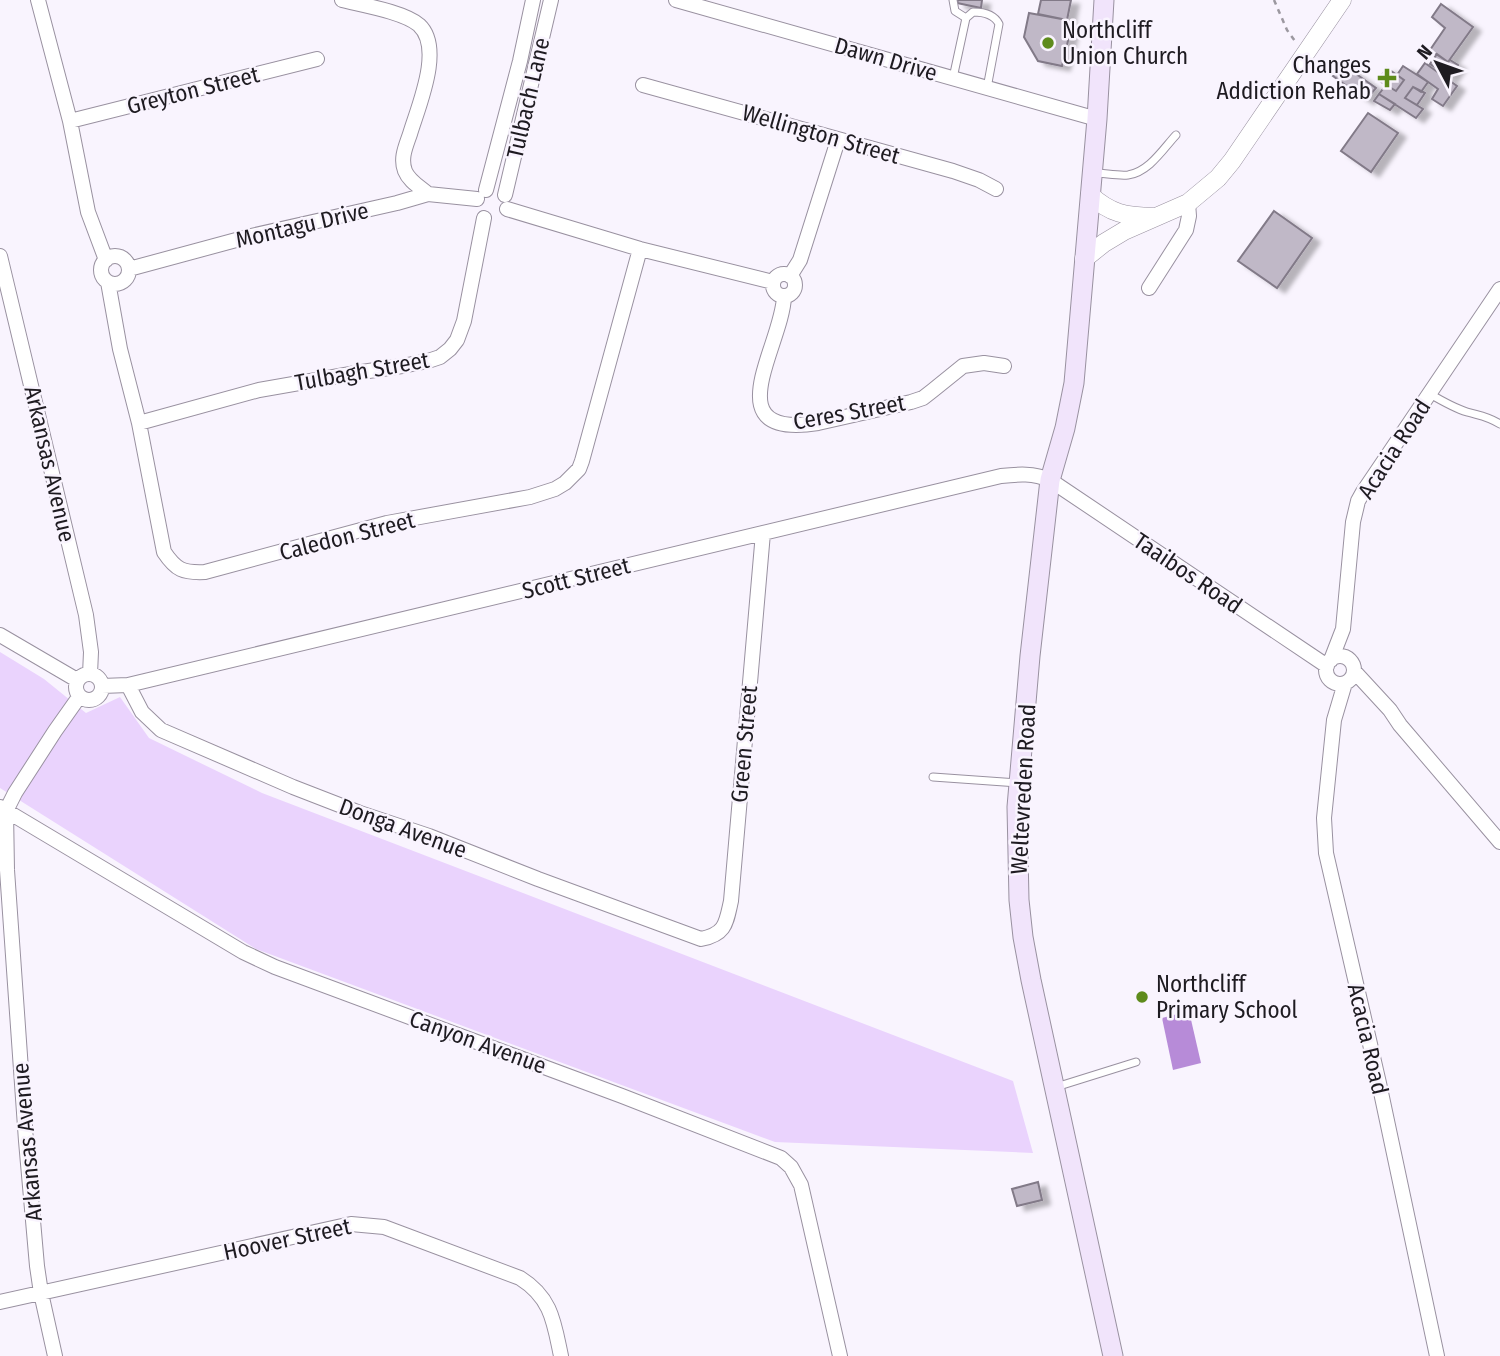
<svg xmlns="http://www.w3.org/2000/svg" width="1500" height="1356" viewBox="0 0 1500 1356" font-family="'Fira Sans Condensed',sans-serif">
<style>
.green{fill:#ead3fd}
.water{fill:#b78bd8}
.building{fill:#c0b8c7;stroke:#827a88;stroke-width:2;filter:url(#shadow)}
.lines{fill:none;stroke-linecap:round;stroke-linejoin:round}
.service-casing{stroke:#9991a0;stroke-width:9}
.minor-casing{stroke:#9991a0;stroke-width:16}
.tertiary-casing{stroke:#9991a0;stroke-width:19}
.secondary-casing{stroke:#9991a0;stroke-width:21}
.path{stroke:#9c98a0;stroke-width:2.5;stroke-dasharray:5 5;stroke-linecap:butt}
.service{stroke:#fff;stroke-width:7}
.minor{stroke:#fff;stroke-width:14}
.tertiary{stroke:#fff;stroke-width:18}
.secondary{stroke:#f1e4fb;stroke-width:19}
.poi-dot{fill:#5e8b1c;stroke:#f9f4fe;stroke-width:2.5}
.labels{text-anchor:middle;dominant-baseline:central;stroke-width:5;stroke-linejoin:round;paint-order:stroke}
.poi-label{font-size:23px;fill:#1e1b21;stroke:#f9f4fe;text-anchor:start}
.street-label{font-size:23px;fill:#1e1b21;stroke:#f9f4fe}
</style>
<defs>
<filter id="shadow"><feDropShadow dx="8" dy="4.5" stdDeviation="2" flood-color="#0004"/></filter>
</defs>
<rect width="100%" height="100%" fill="#f9f4fe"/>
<path class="green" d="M 0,652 L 44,679 L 86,713 L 120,697 L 149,738 L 262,793 L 1013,1081 L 1033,1153 L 775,1142 L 256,949 L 0,788 Z"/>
<path class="water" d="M 1189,1011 L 1201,1063 L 1173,1070 L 1162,1018 Z"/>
<path class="building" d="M 958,0 L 982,0 L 981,8 L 957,3 Z
M 1041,0 L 1071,0 L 1067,20 L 1038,14 Z
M 1441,4 L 1473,27 L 1448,62 L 1430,50 L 1445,28 L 1432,17 Z
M 1029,13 L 1067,20 L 1072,24 L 1062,66 L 1038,61 L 1024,37 Z
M 1437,54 L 1448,62 L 1450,60 L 1458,65 L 1450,77 L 1430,64 Z
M 1425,63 L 1457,86 L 1443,106 L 1432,99 L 1438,89 L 1417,74 Z
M 1342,64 L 1376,88 L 1366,100 L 1333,76 Z
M 1403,66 L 1428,82 L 1421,92 L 1413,87 L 1405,98 L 1423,109 L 1416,118 L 1379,94 L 1386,85 L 1396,91 L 1404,80 L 1397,75 Z
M 1387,68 L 1404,80 L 1396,91 L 1378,80 Z
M 1413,87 L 1425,93 L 1417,105 L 1405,98 Z
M 1379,94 L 1395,104 L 1390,110 L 1374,101 Z
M 1368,113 L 1398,133 L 1371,172 L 1341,151 Z
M 1274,211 L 1312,238 L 1277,288 L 1238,261 Z
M 1038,1182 L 1042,1200 L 1017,1206 L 1012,1189 Z"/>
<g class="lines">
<g class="service-casing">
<path id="service" d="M 953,0 L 955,11 L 966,18
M 953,78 L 966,18 L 973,12 C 984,12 994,14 999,24 L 987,88
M 1093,173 C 1104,173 1117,176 1128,175 C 1149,172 1163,149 1176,135
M 1430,394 C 1442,401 1454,408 1467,412 C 1481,416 1487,416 1500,424
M 933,777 L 1019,783
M 1056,1087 L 1136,1062"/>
</g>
<g class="minor-casing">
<path id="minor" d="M 38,0 L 70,121 L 88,212 L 106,260
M 342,0 C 362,5 404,12 419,25 C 444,48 418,107 410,134 C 406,146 400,158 405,171 C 409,181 420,187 428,194
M 676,0 L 1097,119
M 643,85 L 953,171 L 979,180 L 996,189
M 70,121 L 317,59
M 486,190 L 520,61 L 533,0
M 505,195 L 551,0
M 507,209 L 640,249 L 773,282
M 0,256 L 86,615 L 91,652 L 90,674
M101 270a14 14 0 1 1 28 0a14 14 0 1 1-28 0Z
M 129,269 L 251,236 L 397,203 L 428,194 L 477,199
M773 285a11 11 0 1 1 22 0a11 11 0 1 1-22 0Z
M 790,276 L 800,260 L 838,140
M 108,282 L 120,349 L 139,423 L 164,552 C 176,570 183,573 205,572 L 387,523 L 530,497 L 555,489 L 565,483 L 579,469 L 582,461 L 640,249
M 1149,288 L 1186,230 L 1189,216 L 1188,203
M 784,297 C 782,346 713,440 818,423 L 911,402 L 923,398 L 932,391 L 963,366 L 984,363 L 1004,366
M 139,423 L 259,390 L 362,372 L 402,366 L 428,361 L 440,357 L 450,349 L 457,340 L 464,321 L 484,218
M 0,635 L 77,680
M1326 670a14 14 0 1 1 28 0a14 14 0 1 1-28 0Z
M 1331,660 L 1343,629 L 1353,522 L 1358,501 L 1363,492 L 1500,289
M 1354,671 L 1390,710 L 1400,725 L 1500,842
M76 687a13 13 0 1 1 26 0a13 13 0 1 1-26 0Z
M 1345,683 L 1334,720 L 1324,818 L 1326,853 L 1379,1083 L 1437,1356
M 128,685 L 142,712 L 161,730 L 293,787 L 360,813 L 429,836 L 538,879 L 701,939 C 726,934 726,923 731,901 L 763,533
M 102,686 L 128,685 L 1001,476 C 1019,474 1033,473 1050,480 L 1327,666
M 0,807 L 243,952 L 275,967 L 622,1096 L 781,1158 L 791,1167 L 801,1185 L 840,1356
M 0,1302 L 351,1224 L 384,1227 L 520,1278 C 552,1298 554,1323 561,1356
M 55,1356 L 41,1293 L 37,1266 L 26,1141 L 7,870 L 6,811 L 15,793 L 55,731 L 79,697"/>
</g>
<g class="tertiary-casing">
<path id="tertiary" d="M 1090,195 C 1111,214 1125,216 1154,217
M 1084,259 L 1104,243 L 1124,231 L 1188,203 L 1218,178 L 1232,161 L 1342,0"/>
</g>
<g class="secondary-casing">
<path id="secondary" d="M 1104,0 L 1097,119 L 1074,383 L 1065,428 L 1050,480 L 1030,656 L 1017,807 L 1019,900 L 1023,937 L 1031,980 L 1113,1356"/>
</g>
<path class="path" d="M 1274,0 L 1287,30 L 1295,41"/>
<use href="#service" class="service"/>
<use href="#minor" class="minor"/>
<use href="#tertiary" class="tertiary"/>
<use href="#secondary" class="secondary"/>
</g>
<g class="poi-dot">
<circle cx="1048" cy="43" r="7"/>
<path d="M1383.5 67.5h7v7h7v7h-7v7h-7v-7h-7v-7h7z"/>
<circle cx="1142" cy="997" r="7"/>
</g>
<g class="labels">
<g class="poi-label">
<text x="1062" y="30">Northcliff<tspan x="1062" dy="26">Union Church</tspan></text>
<text x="1371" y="65" text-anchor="end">Changes<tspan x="1371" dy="26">Addiction Rehab</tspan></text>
<text x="1156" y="984">Northcliff<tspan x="1156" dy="26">Primary School</tspan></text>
</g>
<g class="street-label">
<text transform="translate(886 59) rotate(16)">Dawn Drive</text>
<text transform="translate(193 90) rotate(-14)">Greyton Street</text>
<text transform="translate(528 98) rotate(-77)">Tulbach Lane</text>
<text transform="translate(821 134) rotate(16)">Wellington Street</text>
<text transform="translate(302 225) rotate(-13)">Montagu Drive</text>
<text transform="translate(362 371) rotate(-10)">Tulbagh Street</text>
<text transform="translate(849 412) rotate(-10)">Ceres Street</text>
<text transform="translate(1394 449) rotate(-57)">Acacia Road</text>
<text transform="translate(50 464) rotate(77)">Arkansas Avenue</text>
<text transform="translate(347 536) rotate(-14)">Caledon Street</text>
<text transform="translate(1188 573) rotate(34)">Taaibos Road</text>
<text transform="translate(576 578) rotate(-14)">Scott Street</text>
<text transform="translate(744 744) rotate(-85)">Green Street</text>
<text transform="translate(1023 789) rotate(-87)">Weltevreden Road</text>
<text transform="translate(403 828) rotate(20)">Donga Avenue</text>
<text transform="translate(1368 1039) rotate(77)">Acacia Road</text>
<text transform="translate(478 1042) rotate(20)">Canyon Avenue</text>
<text transform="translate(27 1142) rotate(-95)">Arkansas Avenue</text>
<text transform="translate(287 1239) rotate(-12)">Hoover Street</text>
</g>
</g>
<g transform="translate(1437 63) rotate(311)" stroke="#f9f4fe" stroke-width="5" paint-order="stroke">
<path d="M0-5L12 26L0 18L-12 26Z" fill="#1e1b21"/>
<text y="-10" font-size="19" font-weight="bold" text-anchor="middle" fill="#1e1b21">N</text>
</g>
</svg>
